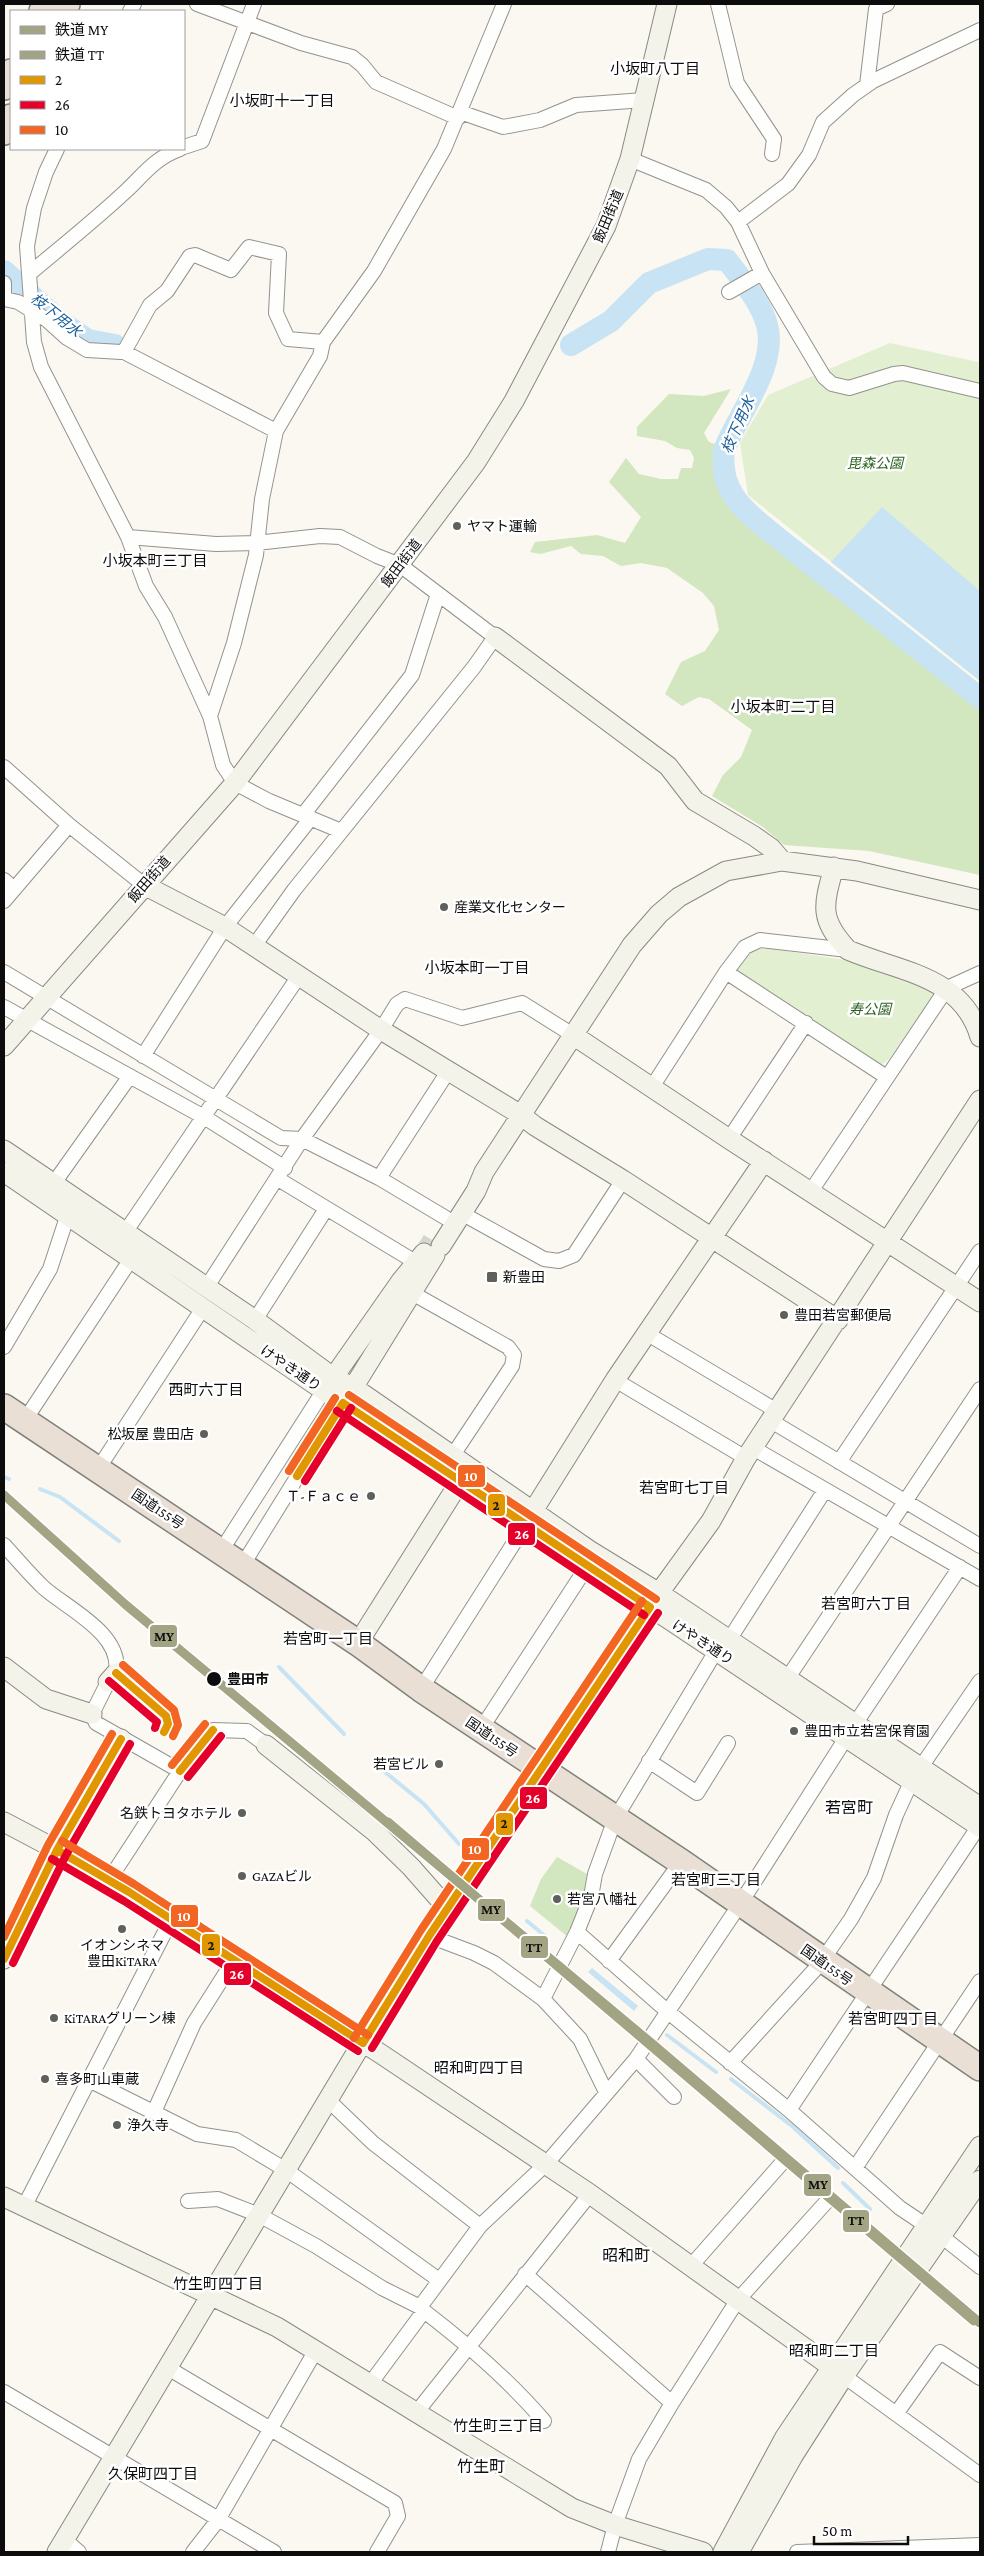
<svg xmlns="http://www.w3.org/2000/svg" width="984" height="2556" viewBox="0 0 984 2556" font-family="'Crimson Pro','Noto Sans JP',serif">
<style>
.green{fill:#e2efd1}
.forest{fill:#d2e6bf}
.water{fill:#c8e3f3}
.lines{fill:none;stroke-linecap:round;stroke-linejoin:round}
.stream{stroke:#c8e3f3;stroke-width:4}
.river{stroke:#c8e3f3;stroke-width:22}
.secondary-tunnel{stroke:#d6d5ce;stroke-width:19;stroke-dasharray:19 9;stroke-linecap:butt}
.street-casing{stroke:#93928f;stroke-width:16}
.secondary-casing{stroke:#8a8985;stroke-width:21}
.highway-casing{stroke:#80807c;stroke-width:28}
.street{stroke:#fefefd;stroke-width:14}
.secondary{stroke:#f4f3e9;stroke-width:19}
.highway{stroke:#e9dfd5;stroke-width:25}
.bus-1-casing{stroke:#fff;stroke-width:11}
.bus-2-casing{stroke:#fff;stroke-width:11}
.bus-3-casing{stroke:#fff;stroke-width:11}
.bus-1{stroke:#e09701;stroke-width:8}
.bus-2{stroke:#e4002b;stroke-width:8}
.bus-3{stroke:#f26522;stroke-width:8}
.rail-1-casing{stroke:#fff;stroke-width:12}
.rail-2-casing{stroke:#fff;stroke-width:12}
.rail-1{stroke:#a2a483;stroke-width:9}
.rail-2{stroke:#a2a483;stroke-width:9}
.poi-dot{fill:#5f5f5c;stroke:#fff;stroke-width:2}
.stop-dot{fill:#0c0c0c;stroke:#fff;stroke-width:2}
.labels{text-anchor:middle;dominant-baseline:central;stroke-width:5;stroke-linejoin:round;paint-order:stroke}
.street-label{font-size:14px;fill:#0c0c0c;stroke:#fff}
.park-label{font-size:14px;font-style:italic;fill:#2b621f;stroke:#fff}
.poi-label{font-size:14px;fill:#0c0c0c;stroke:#fff;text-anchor:start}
.stop-label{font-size:14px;font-weight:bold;fill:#0c0c0c;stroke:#fff;text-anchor:start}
.neighbourhood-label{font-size:15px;fill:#0c0c0c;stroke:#fff}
.water-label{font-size:15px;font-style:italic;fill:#1a5e9a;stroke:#fff}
.quarter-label{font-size:16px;fill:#0c0c0c;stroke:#fff}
.line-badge{stroke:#fff;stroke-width:2}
.badge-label{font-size:14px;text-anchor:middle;font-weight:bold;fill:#fff}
.pale-badge-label{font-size:14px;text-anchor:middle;font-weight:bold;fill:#111}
</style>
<rect width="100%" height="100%" fill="#faf8f0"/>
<path class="green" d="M 890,343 L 978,362 L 980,360 L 980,681 L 748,495 L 740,443 L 768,395 Z
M 760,949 L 773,949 L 852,961 L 931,987 L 933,995 L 889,1059 L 881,1065 L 736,971 L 751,952 Z"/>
<path class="forest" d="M 731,389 L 704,433 L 709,442 L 717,445 L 719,476 L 731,505 L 851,605 L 954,688 L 980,706 L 980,875 L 869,851 L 784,845 L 763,827 L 712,796 L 723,775 L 741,757 L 752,730 L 709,699 L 699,697 L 682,706 L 665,694 L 681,662 L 705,651 L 719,630 L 714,606 L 703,593 L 667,568 L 641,563 L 621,566 L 603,556 L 581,554 L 571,546 L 540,554 L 530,552 L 535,542 L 597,535 L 625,543 L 641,517 L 609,482 L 626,458 L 639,474 L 661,479 L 678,479 L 681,468 L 692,468 L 694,458 L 690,450 L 677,448 L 665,441 L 637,436 L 637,427 L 669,394 L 704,396 Z
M 557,1857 L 587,1874 L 584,1892 L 568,1937 L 530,1906 L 541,1879 Z"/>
<path class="water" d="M 882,507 L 980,591 L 980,681 L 831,562 Z
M 592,1968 L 638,2006 L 634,2011 L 588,1972 Z"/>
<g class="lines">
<path class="stream" d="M 4,1477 L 9,1479
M 40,1489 L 60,1497 L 119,1541
M 279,1667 L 344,1734
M 385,1772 L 424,1804 L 459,1844
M 527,1921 L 545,1936
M 667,2035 L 716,2072
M 731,2079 L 792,2126 L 838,2168
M 843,2183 L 870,2209"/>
<path class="river" d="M 4,271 L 60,321 L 88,340 L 115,345
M 571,345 L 611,321 L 649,283 L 708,259 L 727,260 C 741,279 761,302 767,325 C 778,365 739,413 724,450 C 719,492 743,509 773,534 L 980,698"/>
<path class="secondary-tunnel" d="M 426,1250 L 432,1240"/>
<g class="street-casing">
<path id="street" d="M 197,4 L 301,43 L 352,57 L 362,65 L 376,82 L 458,118
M 718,4 L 737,83 L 774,139 L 772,154
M 130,11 L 134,4
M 867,85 L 876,9 L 887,4
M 460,112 L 503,127 L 540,120 L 576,105 L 644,100
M 184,147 L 202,141 L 254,4
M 57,149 L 46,172 L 34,208 L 27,246 L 34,342 L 41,367 L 128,537 L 146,586 L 165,617 L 210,716 L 223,765 L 235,783 L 269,801 L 341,831
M 630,159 L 706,190 L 726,207 L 738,222 L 762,273 L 824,377 L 832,384 L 849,388 L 894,374 L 903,373 L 980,391
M 738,222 L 788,184 L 809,155 L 823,122 L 853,95 L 873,81 L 980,30
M 29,274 C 61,247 95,220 126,191 C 144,174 155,158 180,149
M 4,283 L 4,297
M 729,292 L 762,273
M 4,299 L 18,302 L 47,320 L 67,338 L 87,350 L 121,352 L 126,350
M 276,431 L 124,352 L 150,305 L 167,291 L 190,256 L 195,255 L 231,270 L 249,247 L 279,254 L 276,313 L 288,339 L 323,342
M 128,537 L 216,544 L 256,543 L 320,536 L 340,537 L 377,556 L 400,565 L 495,637 L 474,667 L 294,890 L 254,946
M 210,716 L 234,643 L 256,555 L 262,499 L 276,431 L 320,356 L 323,342 L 374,271 L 444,149 L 504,4
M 4,767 L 69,825 L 144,885
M 303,815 L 412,675 L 438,594
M 4,880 L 14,889
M 4,901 L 69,825
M 4,972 L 281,1138 L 302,1139 L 379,1178 L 446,1218
M 726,972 L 885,1076
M 4,1007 L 204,1117 L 285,1168
M 143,1056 L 225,927 L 311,818
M 652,1087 L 726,972 L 745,947 L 760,940 L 848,950
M 729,1139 L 806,1023
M 379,1178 L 449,1070
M 278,1179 L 417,1263
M 54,1183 L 130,1076
M 811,1191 L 947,988 L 980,973
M 463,1214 L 544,1259 L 559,1261 L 574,1255 L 623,1180
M 126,1231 L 299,976
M 206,1288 L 302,1139 L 381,1030 L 397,1004 L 405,999 L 462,1018 L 522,1003 L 573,1035
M 412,1293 L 508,1347 L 514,1355 L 512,1366 L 453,1455
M 255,1320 L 326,1209
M 646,1333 L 777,1411
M 4,1347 L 50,1269 L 68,1214
M 615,1380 L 746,1458
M 25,1420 L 131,1259
M 771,1421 L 980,1546
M 753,1448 L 980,1579
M 839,1462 L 980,1251
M 98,1469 L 203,1308
M 4,1545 C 17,1559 30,1575 44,1588 C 68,1609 123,1634 116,1673
M 221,1551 L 324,1390
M 242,1566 L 343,1403
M 729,1640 L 825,1490
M 787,1679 L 980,1389
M 108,1682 L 92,1714 L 96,1723 L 180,1771
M 421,1689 L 526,1524
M 855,1724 L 960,1567
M 481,1729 L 588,1565
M 649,1761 L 697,1793 L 728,1743
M 109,1880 L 180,1771 L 213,1730 L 247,1731 L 266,1745
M 577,1932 L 667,2011 L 789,2110 L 900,2208 L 927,2226
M 429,1936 L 474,1953 L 494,1963 L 543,1999
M 609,1961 L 681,1862
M 636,2059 L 674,2097
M 730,2063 L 819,1965 L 851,1919 L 874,1878 L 896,1815 L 912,1780 L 980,1681
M 89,2080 L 197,2134 L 236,2140 L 286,2170 L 439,2280
M 606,2092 L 580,2039 L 543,1999 L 577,1932 L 591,1897 L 595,1874 L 615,1819 L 716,1651
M 328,2100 L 373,2143 L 480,2226
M 789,2110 L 979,1826
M 154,2112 L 194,2023 L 234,1960
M 855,2168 L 980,1981
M 188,2201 L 218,2199 L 259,2215 L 316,2246 L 382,2288 L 420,2307
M 24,2207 L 171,1920
M 940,2235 L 980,2267
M 690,2267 L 781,2164
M 525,2274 L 672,2403
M 424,2311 C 467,2344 508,2379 544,2421
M 168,2368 L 395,2503 L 398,2516 L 377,2552
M 844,2376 L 980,2475
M 370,2384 L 424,2311 L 420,2307 L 480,2226 L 546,2164 L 636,2059 L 740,1904 L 846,1738
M 4,2392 L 274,2552
M 416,2413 L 590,2194
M 896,2414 L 940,2352 L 980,2378
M 65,2540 L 79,2552
M 193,2552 L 218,2520 L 316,2350
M 608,2552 L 615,2525 L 639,2459 L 672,2403 L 737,2301 L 828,2200
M 797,2552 L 980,2545"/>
</g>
<g class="secondary-casing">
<path id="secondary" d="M 495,637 L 668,766 L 695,801 L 754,836 L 771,848 L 782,861
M 834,867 C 823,906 819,919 848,950 C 899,972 962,975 980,1037
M 144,885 L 225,927 L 381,1030 L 521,1115 L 535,1126 L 623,1180 L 838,1320
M 573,1035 L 729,1139 L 980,1302
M 4,1046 L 235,783 L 476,462 L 514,401 L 606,226 L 630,159 L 667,4
M 4,1150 L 255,1320 L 334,1378 L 353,1387 L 589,1550 L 659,1593 L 980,1807
M 4,1172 L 459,1483 L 526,1524 L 980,1827
M 441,1246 L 476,1191 L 484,1172 L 632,945 L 659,914 L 679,897 L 726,871 L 782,861 L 857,871 L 980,900
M 326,1388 L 401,1281 L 424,1253
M 348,1396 L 435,1255
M 533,1511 L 615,1380 L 764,1161
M 659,1593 L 711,1521 L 746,1458 L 980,1100
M 358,1643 L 459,1483
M 4,1667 L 46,1699 L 92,1714
M 108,1682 L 116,1673
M 266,1745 L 374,1831 L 411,1867 L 448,1909
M 4,1822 L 57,1850 L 129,1892 L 381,2054 L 590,2194 L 844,2376
M 4,1959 L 57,1850 L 121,1739
M 4,2197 L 277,2327 L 572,2508 L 615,2525 L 703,2552
M 57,2552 L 374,2023 L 429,1936 L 650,1607
M 723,2552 L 785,2437 L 980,2146
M 739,2552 L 793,2456 L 844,2376 L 980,2180"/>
</g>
<g class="highway-casing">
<path id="highway" d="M 42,11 L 46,4
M 63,11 L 67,4
M 4,87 L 11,72
M 4,132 L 11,117
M 4,1407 L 358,1643 L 421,1689 L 681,1862 L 980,2068"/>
</g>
<use href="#street" class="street"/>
<use href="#secondary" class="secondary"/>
<use href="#highway" class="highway"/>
<g class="bus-1-casing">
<path id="bus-1" d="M 343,1403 L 650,1607
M 297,1476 L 343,1403
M 116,1673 L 166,1716 L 168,1724 L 164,1732
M 180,1771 L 213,1730
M 57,1850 L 129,1892 L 363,2043
M 4,1959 L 57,1850 L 121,1739
M 363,2043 L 429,1936 L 650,1607"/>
</g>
<g class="bus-2-casing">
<path id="bus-2" d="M 337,1411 L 644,1615
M 305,1481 L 351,1408
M 109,1681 L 157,1722 L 155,1728
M 188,1777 L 221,1736
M 52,1859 L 124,1901 L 358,2051
M 13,1963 L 66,1855 L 130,1744
M 372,2048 L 437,1941 L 658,1613"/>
</g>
<g class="bus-3-casing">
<path id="bus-3" d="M 349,1395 L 656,1599
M 289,1471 L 335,1398
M 123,1665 L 174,1710 L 178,1725 L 173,1736
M 172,1765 L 205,1724
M 62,1841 L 134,1884 L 368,2035
M 4,1937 L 48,1845 L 112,1734
M 354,2038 L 421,1930 L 642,1601"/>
</g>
<use href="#bus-1" class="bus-1"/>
<use href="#bus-2" class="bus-2"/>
<use href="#bus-3" class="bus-3"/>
<g class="rail-1-casing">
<path id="rail-1" d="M 4,1495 L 126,1605 L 655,2046 L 980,2323"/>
</g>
<g class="rail-2-casing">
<path id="rail-2" d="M 388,1822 L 974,2321"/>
</g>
<use href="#rail-1" class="rail-1"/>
<use href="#rail-2" class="rail-2"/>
</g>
<g class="poi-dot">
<circle cx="457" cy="526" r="5"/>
<circle cx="444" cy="907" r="5"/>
<rect x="486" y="1271" width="12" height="12" rx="2.5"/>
<circle cx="784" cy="1315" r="5"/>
<circle cx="204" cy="1434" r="5"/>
<circle cx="371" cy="1496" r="5"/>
<circle cx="794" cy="1731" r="5"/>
<circle cx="439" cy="1764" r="5"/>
<circle cx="242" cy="1813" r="5"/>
<circle cx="242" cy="1876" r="5"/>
<circle cx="557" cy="1899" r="5"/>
<circle cx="122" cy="1929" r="5"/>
<circle cx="54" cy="2018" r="5"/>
<circle cx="45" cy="2079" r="5"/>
<circle cx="117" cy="2125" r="5"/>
</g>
<circle class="stop-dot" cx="214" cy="1679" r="8"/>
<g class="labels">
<g class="street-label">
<text transform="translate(608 216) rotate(-67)">飯田街道</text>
<text transform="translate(401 563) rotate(-53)">飯田街道</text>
<text transform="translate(149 879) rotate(-49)">飯田街道</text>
<text transform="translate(291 1368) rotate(34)">けやき通り</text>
<text transform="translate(158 1509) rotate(34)">国道155号</text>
<text transform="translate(703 1642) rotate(33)">けやき通り</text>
<text transform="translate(492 1737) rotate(34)">国道155号</text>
<text transform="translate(827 1965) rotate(35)">国道155号</text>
</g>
<g class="park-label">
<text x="875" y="463">毘森公園</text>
<text x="870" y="1009">寿公園</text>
</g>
<g class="poi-label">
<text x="467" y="526">ヤマト運輸</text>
<text x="454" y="907">産業文化センター</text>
<text x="503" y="1277">新豊田</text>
<text x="794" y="1315">豊田若宮郵便局</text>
<text x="194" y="1434" text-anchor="end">松坂屋 豊田店</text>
<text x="361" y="1496" text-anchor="end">Ｔ-Ｆａｃｅ</text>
<text x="804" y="1731">豊田市立若宮保育園</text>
<text x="429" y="1764" text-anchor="end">若宮ビル</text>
<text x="232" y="1813" text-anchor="end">名鉄トヨタホテル</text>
<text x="252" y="1876">GAZAビル</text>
<text x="567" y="1899">若宮八幡社</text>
<text x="122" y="1945" text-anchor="middle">イオンシネマ<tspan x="122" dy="16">豊田KiTARA</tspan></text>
<text x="64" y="2018">KiTARAグリーン棟</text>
<text x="55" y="2079">喜多町山車蔵</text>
<text x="127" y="2125">浄久寺</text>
</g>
<g class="stop-label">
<text x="227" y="1679">豊田市</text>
</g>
<g class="neighbourhood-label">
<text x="655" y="69">小坂町八丁目</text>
<text x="282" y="101">小坂町十一丁目</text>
<text x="155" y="561">小坂本町三丁目</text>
<text x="783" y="707">小坂本町二丁目</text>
<text x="477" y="968">小坂本町一丁目</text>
<text x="206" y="1390">西町六丁目</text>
<text x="684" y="1488">若宮町七丁目</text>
<text x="866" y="1604">若宮町六丁目</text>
<text x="328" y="1639">若宮町一丁目</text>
<text x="716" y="1880">若宮町三丁目</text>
<text x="893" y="2019">若宮町四丁目</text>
<text x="479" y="2068">昭和町四丁目</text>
<text x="218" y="2284">竹生町四丁目</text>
<text x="834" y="2351">昭和町二丁目</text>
<text x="498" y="2426">竹生町三丁目</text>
<text x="153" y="2474">久保町四丁目</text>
</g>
<g class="water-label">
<text transform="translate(56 315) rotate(39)">枝下用水</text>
<text transform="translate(738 425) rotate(-66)">枝下用水</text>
</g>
<g class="quarter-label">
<text x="849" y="1807">若宮町</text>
<text x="626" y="2255">昭和町</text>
<text x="481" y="2466">竹生町</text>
</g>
</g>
<g class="line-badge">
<rect x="457" y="1464" width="29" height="24" rx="5" fill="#f26522"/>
<rect x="487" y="1493" width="19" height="24" rx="5" fill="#e09701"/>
<rect x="507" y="1522" width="29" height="24" rx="5" fill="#e4002b"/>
<rect x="149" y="1624" width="29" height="24" rx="5" fill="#a2a483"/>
<rect x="519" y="1786" width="29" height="24" rx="5" fill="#e4002b"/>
<rect x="495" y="1812" width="19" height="24" rx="5" fill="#e09701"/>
<rect x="461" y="1837" width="29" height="24" rx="5" fill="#f26522"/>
<rect x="477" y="1898" width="29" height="24" rx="5" fill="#a2a483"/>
<rect x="170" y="1904" width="29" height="24" rx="5" fill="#f26522"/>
<rect x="201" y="1933" width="20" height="24" rx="5" fill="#e09701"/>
<rect x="520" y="1935" width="29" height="24" rx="5" fill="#a2a483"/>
<rect x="223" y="1962" width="29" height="24" rx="5" fill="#e4002b"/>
<rect x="803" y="2173" width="29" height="24" rx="5" fill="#a2a483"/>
<rect x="842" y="2209" width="28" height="24" rx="5" fill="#a2a483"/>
</g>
<g class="badge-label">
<text x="471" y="1481">10</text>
<text x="522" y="1539">26</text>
<text x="533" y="1803">26</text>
<text x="475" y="1854">10</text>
<text x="184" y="1921">10</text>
<text x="237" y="1979">26</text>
</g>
<g class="pale-badge-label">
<text x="496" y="1510">2</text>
<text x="164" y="1641">MY</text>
<text x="504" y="1828">2</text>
<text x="491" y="1914">MY</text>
<text x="211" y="1950">2</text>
<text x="534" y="1952">TT</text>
<text x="818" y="2189">MY</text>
<text x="856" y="2225">TT</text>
</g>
<rect width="984" height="2556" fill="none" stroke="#0c0c0c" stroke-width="10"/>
<rect x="10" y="10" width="175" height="140" fill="#ffffff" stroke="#9e9e9e"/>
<rect x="20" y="26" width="25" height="8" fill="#a2a483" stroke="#9e9e9e"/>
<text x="55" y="35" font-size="15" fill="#0c0c0c">鉄道 MY</text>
<rect x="20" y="51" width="25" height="8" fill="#a2a483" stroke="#9e9e9e"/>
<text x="55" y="60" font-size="15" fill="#0c0c0c">鉄道 TT</text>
<rect x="20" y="76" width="25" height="8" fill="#e09701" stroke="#9e9e9e"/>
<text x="55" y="85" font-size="15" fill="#0c0c0c">2</text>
<rect x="20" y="101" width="25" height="8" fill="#e4002b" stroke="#9e9e9e"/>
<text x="55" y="110" font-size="15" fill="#0c0c0c">26</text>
<rect x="20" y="126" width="25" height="8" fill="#f26522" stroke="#9e9e9e"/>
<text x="55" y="135" font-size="15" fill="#0c0c0c">10</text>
<path d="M814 2536v8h94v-8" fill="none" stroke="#0c0c0c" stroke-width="2.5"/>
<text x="822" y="2536" font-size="15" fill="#0c0c0c" stroke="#ffffff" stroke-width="4" paint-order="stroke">50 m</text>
</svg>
